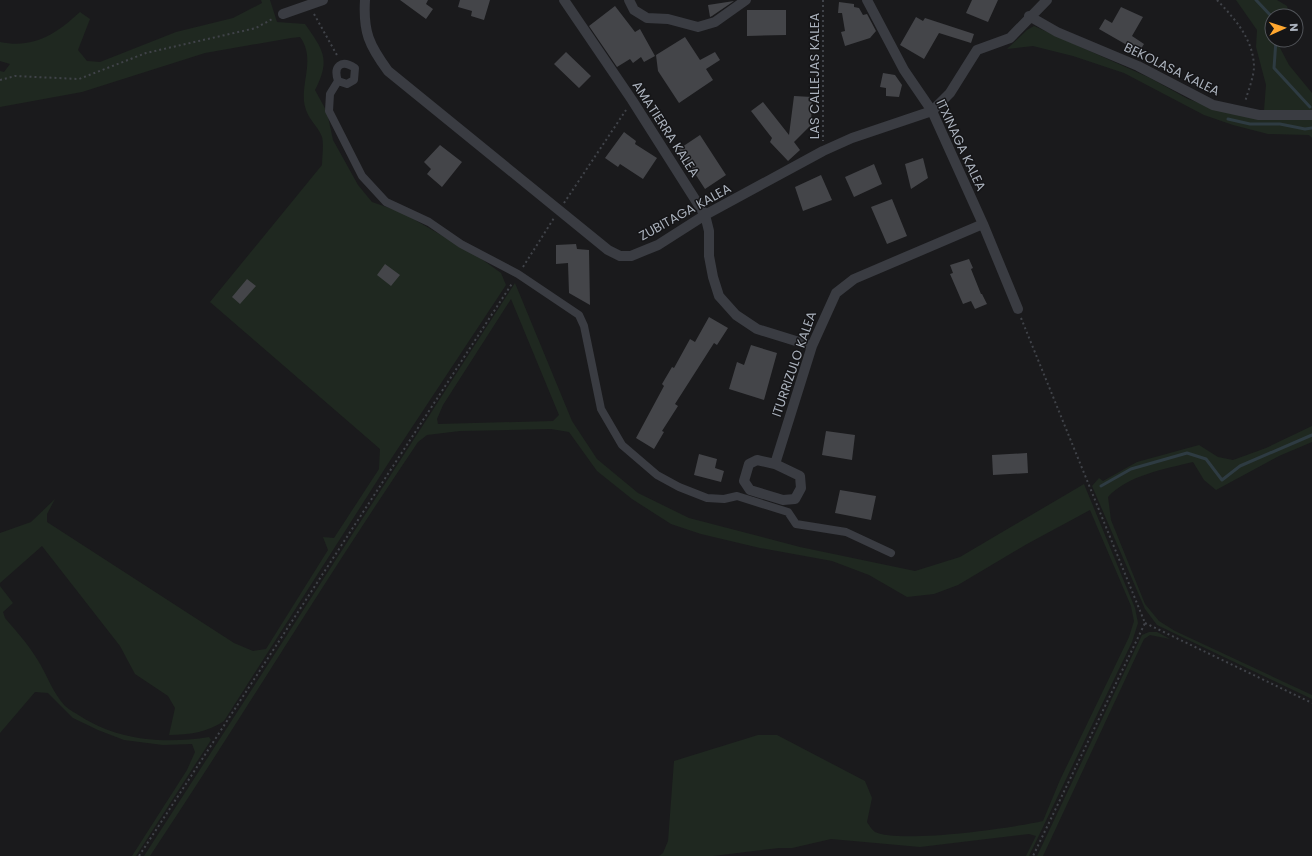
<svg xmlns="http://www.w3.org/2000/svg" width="1312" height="856" viewBox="0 0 1312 856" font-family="Poppins,sans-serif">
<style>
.green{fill:#1f2820;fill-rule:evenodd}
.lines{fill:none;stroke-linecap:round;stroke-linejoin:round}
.stream{stroke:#2e3b42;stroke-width:3}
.building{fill:#444549}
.path{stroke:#404349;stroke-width:2;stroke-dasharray:2 3;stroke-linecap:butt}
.pedestrian{stroke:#3a3c42;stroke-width:8}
.minor{stroke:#3a3c42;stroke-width:10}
.labels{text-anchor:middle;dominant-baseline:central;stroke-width:3;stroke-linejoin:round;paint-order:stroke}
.street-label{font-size:13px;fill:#abb2bd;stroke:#151517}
</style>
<rect width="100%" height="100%" fill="#1a1a1c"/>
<path class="green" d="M 261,0 L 270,0 L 277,22 L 305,24 C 323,50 331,59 315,90 L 327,112 L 333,140 L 358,185 L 372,202 L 401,212 L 476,255 L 501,273 L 506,285 L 391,459 L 224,721 C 208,732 189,735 169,735 L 175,708 L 168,696 L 135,674 L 120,646 L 42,546 L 0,583 L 0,533 L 31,522 L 55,499 L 47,514 L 47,522 L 234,643 L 253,651 L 266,649 L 328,550 L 323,537 L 334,538 L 379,469 L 380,449 L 210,302 L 322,165 C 322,157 324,145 322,137 C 318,125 306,119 304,101 C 302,80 315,57 300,37 L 291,38 L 205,53 L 82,92 L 0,107 L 0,71 L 4,72 L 10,64 L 0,61 L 0,42 C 34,49 56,34 80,12 L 90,19 L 78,50 L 87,61 L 100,62 L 176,32 L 233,18 L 262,3 Z
M 1236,0 L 1277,0 L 1287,6 L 1289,16 L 1272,16 L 1272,40 L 1281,40 L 1279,46 L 1289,65 L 1312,93 L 1312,111 L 1264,111 L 1266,85 L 1256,47 L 1257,30 Z
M 1034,26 L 1150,78 L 1188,99 L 1229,113 L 1312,119 L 1312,138 L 1309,135 L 1268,134 L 1233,125 L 1204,115 L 1124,73 L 1073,56 L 1033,46 L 1007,49 L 1027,30 Z
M 515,283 L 572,421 L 597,459 L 638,493 L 689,518 L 800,547 L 915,571 L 960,557 L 1084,484 L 1135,608 L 1138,623 L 1132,642 L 1029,856 L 1026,856 L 1036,836 L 1029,834 L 920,847 L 831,839 L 792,848 L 779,848 L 713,856 L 659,856 L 663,853 L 668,841 L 674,761 L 758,735 L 777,735 L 865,781 L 872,798 L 867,822 C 869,825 872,830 875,832 C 900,844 1013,828 1043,821 L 1060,780 L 1129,637 L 1134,621 L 1131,606 L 1090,510 L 1027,544 L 958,585 L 934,594 L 907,597 L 869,575 L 832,561 L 760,548 L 701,534 L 671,524 L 632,499 L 597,471 L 569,432 L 551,429 L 460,431 L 427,435 L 418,442 C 326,578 241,719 150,856 L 144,856 ZM 511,299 L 559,415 L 553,421 L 438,424 L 437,419 L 443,405 Z
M 1312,426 L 1312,442 L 1279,456 L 1216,490 L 1204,480 L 1193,462 C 1165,469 1128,475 1108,497 L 1111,520 L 1145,604 L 1159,621 L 1175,631 L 1312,695 L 1312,699 L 1157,625 L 1145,609 L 1092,486 L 1099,478 L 1103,481 L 1137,462 L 1199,445 L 1218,457 L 1233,460 L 1266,448 Z
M 0,586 L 13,603 L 3,612 L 5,618 C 16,631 28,644 37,659 C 47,674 52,692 65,706 C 69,710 76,713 80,716 C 119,741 165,744 209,737 L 211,740 L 136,856 L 132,856 L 187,770 L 195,752 L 192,744 L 163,745 L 124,740 L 98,730 L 73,718 L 48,693 L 35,692 L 0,733 Z
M 1149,632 L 1157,632 L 1170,639 L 1150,635 L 1144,639 L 1043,856 L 1037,856 L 1142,635 Z"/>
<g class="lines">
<path class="stream" d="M 1256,0 L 1272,17
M 1276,40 L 1274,68 L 1310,107
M 1228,119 L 1250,124 L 1280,124 L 1305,129 L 1312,128
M 1101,486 L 1131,469 L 1187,453 L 1206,459 L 1222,480 L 1240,466 L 1312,435"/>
</g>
<path class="building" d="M 400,0 L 428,0 L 426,4 L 433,9 L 426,19 Z
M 460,0 L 490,0 L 484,20 L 471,16 L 472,11 L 458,7 Z
M 972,0 L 998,0 L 988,22 L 966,13 Z
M 734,1 L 712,16 L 710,17 L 708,5 Z
M 839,2 L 854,4 L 854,7 L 859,8 L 863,15 L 867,14 L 876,31 L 870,38 L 845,46 L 841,32 L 845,31 L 842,13 L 838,13 Z
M 615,6 L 635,32 L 640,29 L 655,56 L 644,62 L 641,57 L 633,63 L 630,59 L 617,67 L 589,26 Z
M 1121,7 L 1143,17 L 1132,36 L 1144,44 L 1139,52 L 1099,29 L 1105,19 L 1112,23 Z
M 747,10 L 786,10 L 786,35 L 747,36 Z
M 916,17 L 923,21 L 925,18 L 974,34 L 971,43 L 939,33 L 924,59 L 900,45 Z
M 685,37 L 700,60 L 715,52 L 720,60 L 706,69 L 713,80 L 679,103 L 658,71 L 656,55 Z
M 566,52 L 591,76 L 579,88 L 554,64 Z
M 883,73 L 895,75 L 902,85 L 899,97 L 886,96 L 886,88 L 880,87 Z
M 794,96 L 812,97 L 811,125 L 794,142 L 800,150 L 788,161 L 770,142 L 772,138 L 751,111 L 763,102 L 789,135 Z
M 624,132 L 636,141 L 635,144 L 657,158 L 643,179 L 620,164 L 618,167 L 605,158 Z
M 700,135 L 726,175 L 705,189 L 679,149 Z
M 440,145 L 462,162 L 442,187 L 427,174 L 431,169 L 424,162 Z
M 923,158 L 928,178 L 911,189 L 905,164 Z
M 874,164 L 882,184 L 854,197 L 845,177 Z
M 821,175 L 832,200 L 803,211 L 795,187 Z
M 892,199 L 907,236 L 887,244 L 871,207 Z
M 576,244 L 577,249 L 589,250 L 590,305 L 569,293 L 568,263 L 556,264 L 556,245 Z
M 969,259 L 973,268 L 971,269 L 981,294 L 982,294 L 987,304 L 975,309 L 971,301 L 963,304 L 950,274 L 953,273 L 950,265 Z
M 385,264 L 400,275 L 391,286 L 377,275 Z
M 247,279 L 256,286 L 240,304 L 232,297 Z
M 709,317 L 728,328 L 717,345 L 714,343 L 675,404 L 678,406 L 662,431 L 664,432 L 654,449 L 636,438 L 664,386 L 662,384 L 672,367 L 674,368 L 690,339 L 695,342 Z
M 751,345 L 777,353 L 764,400 L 729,389 L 737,362 L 744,365 Z
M 826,431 L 855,435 L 852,460 L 822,455 Z
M 1027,453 L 1028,473 L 993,475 L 992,455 Z
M 699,454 L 717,459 L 715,468 L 724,471 L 721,482 L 694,475 Z
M 840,490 L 876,496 L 871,520 L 835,513 Z"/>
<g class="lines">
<path class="path" d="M 823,0 L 823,141
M 1217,0 C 1235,19 1253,39 1254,66 C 1254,77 1248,91 1245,102
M 314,14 L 338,57
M 0,80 L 15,76 L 79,79 L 146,53 L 256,28 L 274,18
M 564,203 L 626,110
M 523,267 L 554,218
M 1021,318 L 1145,623 L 1033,856
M 1145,623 L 1312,703
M 139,856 L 513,282"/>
<path class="pedestrian" d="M 338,81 L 347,84 L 354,80 L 355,68 C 341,59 333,66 338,81 L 330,94 L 329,111 L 362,176 L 386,202 L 429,222 L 461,244 L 518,274 L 579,315 L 584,326 L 601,409 L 622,445 L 657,475 L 679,487 L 707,498 L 724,499 L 737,496 L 788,512 L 796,524 L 846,532 L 891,553"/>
<path class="minor" d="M 365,0 C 363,32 369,45 388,71 L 608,250 L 620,256 L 631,256 L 658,245 L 705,215 L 823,151 L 852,138 L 932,111 L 950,93 L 977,50 L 1010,38 L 1047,0
M 564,0 L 632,100 L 705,215 L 709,231 L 709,256 L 713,277 L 719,296 L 736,315 L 757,329 L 812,346
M 629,0 L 634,10 L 647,18 L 668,19 L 698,27 L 715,22 L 746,0
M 867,0 L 904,70 L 932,111 L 983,224 L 1018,309
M 283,14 L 323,0
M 1029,16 L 1057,32 L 1138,66 L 1213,105 L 1259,115 L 1312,115
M 757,460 L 775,464 L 800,476 L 801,488 L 795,499 L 783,500 L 750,490 L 744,481 L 749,464 Z
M 775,464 L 812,346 L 836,293 L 854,279 L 983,224"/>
</g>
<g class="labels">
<g class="street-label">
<text transform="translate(1172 69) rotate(26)">BEKOLASA KALEA</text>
<text transform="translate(814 76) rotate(-90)">LAS CALLEJAS KALEA</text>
<text transform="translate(666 129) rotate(57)">AMATIERRA KALEA</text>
<text transform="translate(961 145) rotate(65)">ITXINAGA KALEA</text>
<text transform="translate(685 212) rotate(-29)">ZUBITAGA KALEA</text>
<text transform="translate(794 364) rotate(-71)">ITURRIZULO KALEA</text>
</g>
</g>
<g transform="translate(1284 28) rotate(87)"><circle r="19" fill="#151517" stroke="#515459"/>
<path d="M0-3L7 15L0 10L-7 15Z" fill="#ffa72f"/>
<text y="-6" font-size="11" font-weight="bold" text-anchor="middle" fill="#abb2bd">N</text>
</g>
</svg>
